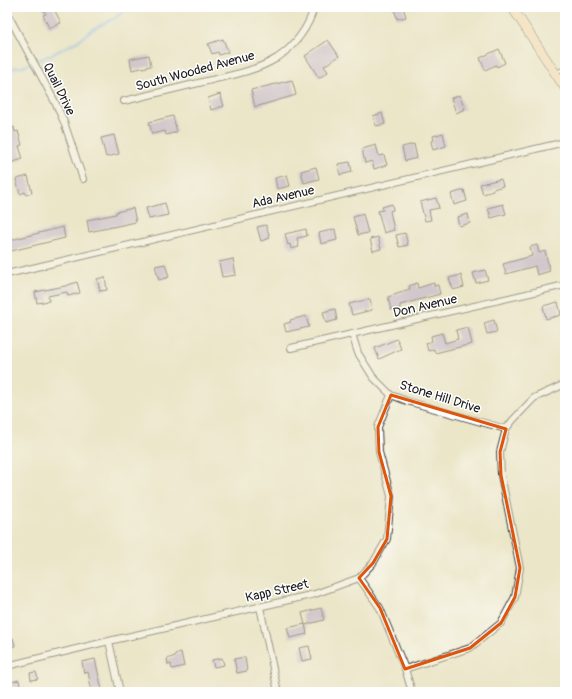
<svg xmlns="http://www.w3.org/2000/svg" width="572" height="699" viewBox="0 0 572 699" font-family="Pangolin,sans-serif">
<style>
.lines{fill:none;stroke-linecap:round;stroke-linejoin:round}
.stream{stroke:#7bb7ed;stroke-width:2.5}
.building{fill:#b2a4d1}
.service-casing{stroke:#3b3a36;stroke-width:4.5}
.minor-casing{stroke:#3b3a36;stroke-width:8}
.secondary-casing{stroke:#3b3a36;stroke-width:10}
.service{stroke:#fff;stroke-width:3}
.minor{stroke:#fff;stroke-width:6}
.secondary{stroke:#fee4c6;stroke-width:9}
.marked{fill:none;stroke:#de560d;stroke-width:3;stroke-linejoin:round}
.labels{text-anchor:middle;dominant-baseline:central;stroke-width:3;stroke-linejoin:round;paint-order:stroke}
.street-label{font-size:13px;fill:#1c1c1c;stroke:#fff}
</style>
<rect width="100%" height="100%" fill="#fff"/>
<filter id="ink" filterUnits="userSpaceOnUse"><feTurbulence type="fractalNoise" baseFrequency=".025" numOctaves="2"/><feDisplacementMap in="SourceGraphic" scale="8" xChannelSelector="R" yChannelSelector="G"/><feConvolveMatrix kernelMatrix="1 2 1 2 8 2 1 2 1" color-interpolation-filters="sRGB"/></filter>
<filter id="wash" filterUnits="userSpaceOnUse"><feTurbulence type="fractalNoise" baseFrequency=".012" numOctaves="4" result="noise"/><feDisplacementMap in="SourceGraphic" scale="16" xChannelSelector="R" yChannelSelector="G"/><feGaussianBlur stdDeviation="0.9" result="paint"/><feColorMatrix in="noise" values="0 0 0 0 0 0 0 0 0 0 0 0 0 0 0 0 0 1.4 0 .05"/><feComposite in="paint" operator="in"/></filter>
<g filter="url(#wash)">
<rect width="100%" height="100%" fill="#ebe6c8"/>
<g class="lines">
<path class="stream" d="M 7,72 L 16,67 L 22,67 L 53,54 L 78,41 L 93,29 L 115,18 L 129,7"/>
</g>
<g id="blocks">
<path class="building" d="M 42,7 L 53,7 L 61,23 L 49,28 L 43,15 L 46,14 Z
M 399,7 L 403,7 L 406,17 L 397,19 L 394,8 Z
M 223,39 L 228,52 L 219,55 L 218,52 L 212,54 L 208,44 Z
M 328,40 L 339,56 L 324,66 L 328,72 L 319,78 L 305,56 Z
M 499,49 L 505,63 L 497,67 L 496,65 L 485,70 L 480,58 Z
M 149,55 L 151,66 L 132,70 L 130,59 Z
M 292,80 L 296,95 L 255,107 L 251,90 Z
M 220,94 L 224,106 L 211,110 L 208,98 Z
M 459,95 L 465,109 L 456,113 L 451,98 Z
M 382,113 L 385,124 L 376,126 L 373,116 Z
M 173,116 L 177,132 L 166,135 L 165,131 L 152,134 L 149,122 Z
M 14,127 L 15,132 L 18,131 L 22,145 L 19,146 L 23,159 L 10,163 L 7,150 L 7,129 Z
M 443,133 L 446,146 L 433,150 L 431,141 L 434,140 L 433,136 Z
M 114,135 L 119,154 L 106,157 L 101,138 Z
M 414,144 L 417,158 L 405,161 L 402,147 Z
M 376,145 L 379,156 L 384,155 L 387,165 L 374,169 L 372,161 L 365,163 L 362,149 Z
M 350,162 L 352,172 L 340,175 L 338,164 Z
M 316,167 L 319,179 L 304,183 L 301,171 Z
M 287,175 L 290,186 L 277,189 L 275,178 Z
M 28,176 L 32,193 L 26,195 L 25,192 L 20,194 L 16,179 Z
M 501,179 L 503,186 L 493,189 L 493,191 L 483,194 L 480,184 Z
M 464,190 L 467,201 L 454,205 L 451,194 Z
M 436,198 L 439,208 L 429,210 L 431,220 L 425,221 L 420,202 Z
M 165,203 L 168,215 L 149,219 L 146,208 Z
M 392,204 L 393,210 L 390,211 L 394,230 L 384,233 L 378,211 L 383,210 L 382,207 Z
M 503,204 L 506,214 L 491,218 L 488,208 Z
M 133,208 L 136,222 L 89,232 L 87,220 L 116,214 L 116,212 Z
M 363,214 L 368,233 L 358,235 L 353,217 Z
M 468,214 L 470,223 L 459,226 L 457,217 Z
M 266,225 L 270,238 L 261,241 L 257,227 Z
M 63,227 L 65,238 L 7,252 L 7,241 Z
M 306,229 L 307,236 L 297,238 L 299,247 L 291,249 L 290,244 L 288,245 L 285,234 Z
M 335,229 L 337,240 L 321,244 L 319,233 Z
M 405,233 L 408,245 L 399,247 L 396,235 Z
M 378,237 L 381,249 L 373,251 L 370,239 Z
M 537,245 L 539,253 L 545,251 L 550,271 L 537,275 L 535,266 L 506,274 L 503,264 L 532,256 L 530,247 Z
M 233,259 L 236,275 L 222,277 L 219,262 Z
M 165,264 L 169,277 L 159,280 L 155,266 Z
M 485,270 L 488,280 L 476,283 L 473,273 Z
M 461,275 L 464,287 L 453,290 L 449,278 Z
M 105,277 L 107,290 L 100,291 L 97,279 Z
M 77,282 L 80,293 L 68,296 L 67,292 L 48,296 L 49,301 L 37,303 L 35,292 L 65,286 Z
M 417,283 L 418,288 L 434,283 L 434,286 L 438,285 L 440,294 L 400,305 L 400,308 L 391,310 L 388,297 L 403,292 L 403,291 L 410,289 L 409,286 Z
M 370,299 L 372,310 L 352,315 L 349,304 Z
M 558,302 L 561,315 L 546,319 L 543,306 Z
M 335,309 L 337,320 L 326,323 L 323,312 Z
M 306,316 L 309,327 L 286,332 L 284,324 L 291,322 L 290,320 Z
M 494,320 L 497,332 L 487,334 L 484,323 Z
M 468,327 L 472,344 L 435,353 L 434,349 L 428,351 L 426,343 L 432,341 L 431,336 L 442,333 L 445,343 L 458,339 L 456,330 Z
M 397,339 L 401,349 L 379,359 L 375,348 Z
M 321,608 L 324,620 L 305,625 L 302,613 Z
M 305,624 L 307,634 L 290,638 L 287,628 Z
M 13,638 L 15,646 L 7,648 L 7,639 Z
M 309,646 L 312,659 L 302,661 L 299,648 Z
M 181,652 L 184,666 L 172,669 L 171,664 L 168,665 L 167,659 L 175,656 L 175,654 Z
M 245,657 L 247,671 L 237,673 L 234,659 Z
M 222,658 L 224,665 L 214,667 L 212,660 Z
M 95,659 L 102,690 L 92,692 L 88,672 L 84,673 L 82,662 Z
M 36,672 L 38,679 L 31,680 L 30,673 Z
M 19,680 L 21,691 L 7,692 L 7,683 Z"/>
</g>
</g>
<g filter="url(#ink)">
<use href="#blocks" fill-opacity="0" stroke="#3b3a36" stroke-width="1"/>
<g class="lines">
<g class="service-casing">
<path id="service" d="M 557,72 L 565,68"/>
</g>
<g class="minor-casing">
<path id="minor" d="M 7,13 L 55,102 L 64,122 L 83,179
M 124,101 C 153,94 182,87 211,80 C 233,75 258,70 277,58 C 295,46 309,27 314,7
M 7,274 L 565,142
M 352,334 L 358,353 L 373,377 L 391,395 L 407,401 L 506,429
M 291,348 L 565,285
M 359,578 L 380,608 L 405,669 L 412,692
M 260,607 L 278,692
M 109,641 L 120,692
M 7,666 L 109,641 L 315,594 L 359,578 L 373,563 L 387,539 L 391,496 L 379,452 L 378,427 L 391,395
M 405,669 L 470,648 L 501,623 L 515,597 L 520,568 L 501,475 L 500,452 L 506,429 L 513,420 L 534,398 L 565,384"/>
</g>
<g class="secondary-casing">
<path id="secondary" d="M 512,7 L 565,88"/>
</g>
<use href="#service" class="service"/>
<use href="#minor" class="minor"/>
<use href="#secondary" class="secondary"/>
</g>
</g>
<path d="M0 0H572V699H0ZM 391,395 L 506,429 L 500,452 L 501,475 L 520,568 L 515,597 L 501,623 L 470,648 L 405,669 L 380,608 L 359,578 L 373,563 L 387,539 L 391,496 L 379,452 L 378,427 Z" fill="#ebe6c8" fill-opacity=".55" fill-rule="evenodd"/>
<path class="marked" d="M 391,395 L 506,429 L 500,452 L 501,475 L 520,568 L 515,597 L 501,623 L 470,648 L 405,669 L 380,608 L 359,578 L 373,563 L 387,539 L 391,496 L 379,452 L 378,427 Z"/>
<g class="labels">
<g class="street-label">
<text transform="translate(195 71) rotate(-15)">South Wooded Avenue</text>
<text transform="translate(59 89) rotate(64)">Quail Drive</text>
<text transform="translate(283 197) rotate(-13)">Ada Avenue</text>
<text transform="translate(425 306) rotate(-13)">Don Avenue</text>
<text transform="translate(440 397) rotate(17)">Stone Hill Drive</text>
<text transform="translate(277 591) rotate(-13)">Kapp Street</text>
</g>
</g>
<rect width="572" height="699" fill="none" stroke="#fff" stroke-width="24"/>
</svg>
